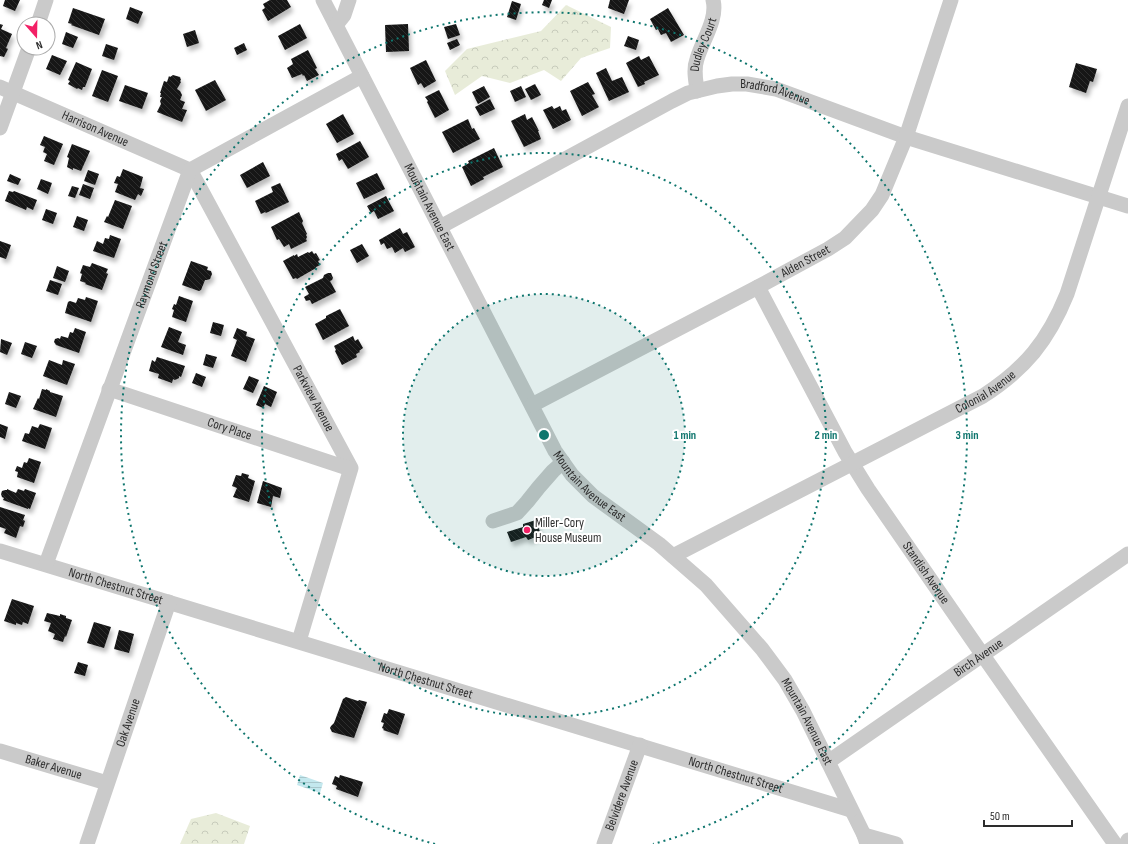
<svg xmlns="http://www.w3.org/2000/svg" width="1128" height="844" viewBox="0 0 1128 844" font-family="'Sofia Sans Condensed',sans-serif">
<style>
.forest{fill:url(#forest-crowns)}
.water{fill:url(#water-rules)}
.building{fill:url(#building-back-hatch);filter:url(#shadow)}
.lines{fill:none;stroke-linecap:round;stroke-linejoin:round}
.minor{stroke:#cacaca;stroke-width:15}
.ring{fill:none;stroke:#0f766e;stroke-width:2;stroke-dasharray:2 4}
.poi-dot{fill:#f32066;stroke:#fff;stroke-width:1.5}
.labels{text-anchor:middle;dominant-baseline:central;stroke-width:4;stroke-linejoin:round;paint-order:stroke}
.street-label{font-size:13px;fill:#2d2d2d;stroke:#fff}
.poi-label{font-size:13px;fill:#2d2d2d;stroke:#fff;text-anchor:start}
.centre{fill:#0f766e;stroke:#fff;stroke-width:2}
.ring-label{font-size:12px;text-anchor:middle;font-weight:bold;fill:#0f766e;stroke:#fff;stroke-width:4;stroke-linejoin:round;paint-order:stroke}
</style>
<defs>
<pattern id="forest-crowns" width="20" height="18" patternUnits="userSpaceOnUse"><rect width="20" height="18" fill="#e8ecd9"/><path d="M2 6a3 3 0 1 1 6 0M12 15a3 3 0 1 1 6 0" fill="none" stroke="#c7cbbb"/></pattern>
<pattern id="water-rules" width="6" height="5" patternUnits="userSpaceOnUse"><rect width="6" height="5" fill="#c3e8ee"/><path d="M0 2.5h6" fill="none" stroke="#a8c7cc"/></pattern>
<pattern id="building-back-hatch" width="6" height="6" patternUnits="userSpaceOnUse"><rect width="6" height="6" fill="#141414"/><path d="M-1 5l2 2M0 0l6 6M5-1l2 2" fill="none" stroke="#2e2e2e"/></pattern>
<filter id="shadow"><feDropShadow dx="2.5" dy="4.5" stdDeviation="2" flood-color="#0004"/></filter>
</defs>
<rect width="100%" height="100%" fill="#fff"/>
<path class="forest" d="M 566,5 L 611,27 L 610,48 L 581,58 L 561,81 L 544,70 L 510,83 L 482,76 L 455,95 L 445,71 L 467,49 L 541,31 Z
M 216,813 L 250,826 L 244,844 L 180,844 L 191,819 Z"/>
<path class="water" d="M 300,775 L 323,783 L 320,793 L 297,785 Z"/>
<path class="building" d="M 5,0 L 20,0 L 15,11 L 3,6 Z
M 270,0 L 287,0 L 291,7 L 268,21 L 262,10 L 265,8 L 263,4 Z
M 544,0 L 552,0 L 549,8 L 542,5 Z
M 610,0 L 629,0 L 624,14 L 608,8 Z
M 512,1 L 521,4 L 516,20 L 507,17 Z
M 130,7 L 143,12 L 138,24 L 126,19 Z
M 73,8 L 105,19 L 99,35 L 71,25 L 72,24 L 68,23 Z
M 668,8 L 684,35 L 671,42 L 666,33 L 661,35 L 658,29 L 656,30 L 650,19 Z
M 0,24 L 3,25 L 1,29 L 12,34 L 6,48 L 8,49 L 4,57 L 0,56 Z
M 300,24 L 307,38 L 285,50 L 278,36 Z
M 408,24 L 409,51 L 386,52 L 385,25 Z
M 456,24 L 460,35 L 448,39 L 444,27 Z
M 195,30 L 199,43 L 187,47 L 183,34 Z
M 66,32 L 78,37 L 73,48 L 62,44 Z
M 628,36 L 639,40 L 636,50 L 624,46 Z
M 457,39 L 460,45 L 450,50 L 447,43 Z
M 244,43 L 247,50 L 237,55 L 234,48 Z
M 106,44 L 118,48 L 114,60 L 102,56 Z
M 308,50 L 317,68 L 315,69 L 319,75 L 307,81 L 304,75 L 303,76 L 302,74 L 292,78 L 287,68 L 293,64 L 291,59 Z
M 52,55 L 67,61 L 60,75 L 46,69 Z
M 639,56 L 641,60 L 649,56 L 659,75 L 644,82 L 645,84 L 638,87 L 626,63 Z
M 426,60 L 436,81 L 424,88 L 421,83 L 418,85 L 410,68 Z
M 76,62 L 92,69 L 85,87 L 83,87 L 82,90 L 78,88 L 77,89 L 68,84 L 70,81 L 68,80 Z
M 1076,63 L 1097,69 L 1093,82 L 1090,81 L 1086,93 L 1069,87 Z
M 606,68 L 612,81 L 622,77 L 629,92 L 609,101 L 596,73 Z
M 102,70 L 118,76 L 108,102 L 92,96 Z
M 173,75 L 180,77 L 181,80 L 180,81 L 181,82 L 177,89 L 180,91 L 182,95 L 180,100 L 185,102 L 182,109 L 187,110 L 182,122 L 157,112 L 161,104 L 160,101 L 162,97 L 160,97 L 161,93 L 160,93 L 164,81 L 167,82 L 169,76 L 170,77 Z
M 215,80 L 226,100 L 206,111 L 195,90 Z
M 588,82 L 595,94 L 592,95 L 599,107 L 582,116 L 570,91 Z
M 535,84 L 541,95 L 531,100 L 525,89 Z
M 125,85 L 148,93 L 142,109 L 119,101 Z
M 484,86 L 490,97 L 478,104 L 472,92 Z
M 521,86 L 526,97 L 515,102 L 510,91 Z
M 439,90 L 449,110 L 435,118 L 427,102 L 428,101 L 425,97 Z
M 490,99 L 495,109 L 480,116 L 475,107 Z
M 552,106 L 554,109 L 560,106 L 562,111 L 566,109 L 571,120 L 553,129 L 543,110 Z
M 343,114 L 354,134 L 337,143 L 326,124 Z
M 525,114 L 527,120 L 532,117 L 539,131 L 538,131 L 541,139 L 524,147 L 511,121 Z
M 468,119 L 472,129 L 474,128 L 480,139 L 453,153 L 442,132 Z
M 44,136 L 63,144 L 54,165 L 44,161 L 47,154 L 43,152 L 45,147 L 40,145 Z
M 360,141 L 369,157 L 348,169 L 342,159 L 339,161 L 336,154 Z
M 72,144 L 90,151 L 81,171 L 73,168 L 73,170 L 67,167 L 69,158 L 67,157 Z
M 494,148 L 503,167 L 483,177 L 484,179 L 471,186 L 462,167 L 469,163 L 468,161 Z
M 263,162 L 270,176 L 247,188 L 240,175 Z
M 123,169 L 143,177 L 140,188 L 144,189 L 141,196 L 138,194 L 135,200 L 115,192 L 118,184 L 114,183 L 117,176 L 120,177 Z
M 88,170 L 99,174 L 95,185 L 84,181 Z
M 377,173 L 385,189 L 364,199 L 356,183 Z
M 10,174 L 21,179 L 18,185 L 7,181 Z
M 41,179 L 52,183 L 48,194 L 37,189 Z
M 280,183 L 289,202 L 266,213 L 265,212 L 261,214 L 255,201 L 273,192 L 271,187 Z
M 83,184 L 94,188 L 90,199 L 79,195 Z
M 72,186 L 79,188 L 75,198 L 68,196 Z
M 9,191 L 13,192 L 14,191 L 37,200 L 33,210 L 27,207 L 26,210 L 5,201 Z
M 386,196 L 394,211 L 378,219 L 374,211 L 371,213 L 367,206 Z
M 115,200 L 132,206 L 123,229 L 104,222 L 107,216 L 108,217 Z
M 46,209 L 57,213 L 53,224 L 42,220 Z
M 299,212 L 303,221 L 302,223 L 307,234 L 306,235 L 307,237 L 306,239 L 307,241 L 291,249 L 289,244 L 284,247 L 279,239 L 277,240 L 271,227 Z
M 77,216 L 88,220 L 84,231 L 73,227 Z
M 400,228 L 403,234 L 407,232 L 415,247 L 405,252 L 403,248 L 395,253 L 392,247 L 387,249 L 384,243 L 381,245 L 379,240 Z
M 110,235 L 121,239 L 114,258 L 93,251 L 97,241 L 103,244 L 105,238 L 109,239 Z
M 0,241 L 11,245 L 6,259 L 0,257 Z
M 362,244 L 369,256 L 357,263 L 350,250 Z
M 312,251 L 314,254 L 316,253 L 320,260 L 318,261 L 320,265 L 316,267 L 316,268 L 297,279 L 296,278 L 293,279 L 283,261 L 294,255 L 294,256 L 297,254 L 298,257 L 308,252 L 309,253 Z
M 191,261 L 208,267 L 207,270 L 211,271 L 212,274 L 210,279 L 207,280 L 205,280 L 201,290 L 199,291 L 182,285 Z
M 92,263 L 108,269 L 106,273 L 108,274 L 102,290 L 85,284 L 86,283 L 80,281 L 82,274 L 80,273 L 83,265 L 90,267 Z
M 57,266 L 69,271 L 65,282 L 53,278 Z
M 328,273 L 331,273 L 333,278 L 332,280 L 330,281 L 336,292 L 312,304 L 310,300 L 306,301 L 304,297 L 309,294 L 305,287 L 323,278 L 324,275 Z
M 50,280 L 62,284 L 58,295 L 46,291 Z
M 179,296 L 193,301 L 186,322 L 172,317 L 174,310 L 172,309 L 174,304 L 176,305 Z
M 86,297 L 98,301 L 91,322 L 65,313 L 68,302 L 70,301 L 76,303 L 78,298 L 85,300 Z
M 340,309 L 349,326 L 323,340 L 315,324 L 326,318 L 326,316 Z
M 213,322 L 224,325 L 221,336 L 210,333 Z
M 169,327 L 182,332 L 178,342 L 186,345 L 183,355 L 161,347 Z
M 75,328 L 86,332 L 79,353 L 56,345 L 54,342 L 55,339 L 58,338 L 60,339 L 61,336 L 68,338 L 70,332 L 73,333 Z
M 237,328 L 247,332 L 246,336 L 255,339 L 246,362 L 231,356 L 237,340 L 233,338 Z
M 353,336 L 355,341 L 358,339 L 363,348 L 359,351 L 360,352 L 356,354 L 357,357 L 342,365 L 335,351 L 336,350 L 334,346 Z
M 1,339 L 12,343 L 7,355 L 0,352 Z
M 25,342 L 37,346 L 32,358 L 21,354 Z
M 206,354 L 217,357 L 213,368 L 203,365 Z
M 157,357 L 185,366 L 181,377 L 179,376 L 179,378 L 175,380 L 173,379 L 172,383 L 158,378 L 159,374 L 149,371 L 152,360 L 155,362 Z
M 49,360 L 62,365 L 63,360 L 75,364 L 67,385 L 43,376 Z
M 196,373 L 206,377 L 202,387 L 192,383 Z
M 249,376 L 259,380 L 253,393 L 243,389 Z
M 264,386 L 277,392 L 271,407 L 265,404 L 263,408 L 256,405 Z
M 42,389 L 46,390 L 46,389 L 50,391 L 50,392 L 63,396 L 56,417 L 33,409 L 38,398 L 39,399 Z
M 9,392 L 21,396 L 16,408 L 5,404 Z
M 0,424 L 8,427 L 5,439 L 0,437 Z
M 40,424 L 52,428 L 45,449 L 22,441 L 25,433 L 29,434 L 32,426 L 38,428 Z
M 29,458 L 41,462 L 34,483 L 17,477 L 18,472 L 15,471 L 17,466 L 22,468 L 24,462 L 27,463 Z
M 242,473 L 249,475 L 248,478 L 255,481 L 249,502 L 233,497 L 237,488 L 232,486 L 236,475 L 241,476 Z
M 263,481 L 282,488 L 280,498 L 273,496 L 271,507 L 257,503 Z
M 7,489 L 16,493 L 18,489 L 24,491 L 25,489 L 36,493 L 30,509 L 28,508 L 28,509 L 3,500 L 4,498 L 2,497 L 1,494 L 2,491 L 5,490 L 7,490 Z
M 0,507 L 25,515 L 23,520 L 25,521 L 23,527 L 20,526 L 16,538 L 4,533 L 6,529 L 0,527 Z
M 536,520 L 541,535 L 528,540 L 526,537 L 511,542 L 507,532 L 523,527 L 523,524 Z
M 12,599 L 34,606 L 28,624 L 23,622 L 22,625 L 16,623 L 16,625 L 4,621 Z
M 47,613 L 60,616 L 60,614 L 66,616 L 66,618 L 72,620 L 66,637 L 65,636 L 63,642 L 53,639 L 55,634 L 48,631 L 51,623 L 44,621 Z
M 94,622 L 111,627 L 104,648 L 87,643 Z
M 119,630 L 134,634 L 129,653 L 114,649 Z
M 78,662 L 88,665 L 85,676 L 74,673 Z
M 346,697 L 358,701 L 359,700 L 367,702 L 354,738 L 332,732 L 330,728 L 331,726 L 334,723 L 343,699 Z
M 389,709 L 405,714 L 398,735 L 383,730 L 384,729 L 382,728 L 384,723 L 381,722 L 384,713 L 387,714 Z
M 340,775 L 363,782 L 358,797 L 336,789 L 337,786 L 332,784 L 335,776 L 339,778 Z"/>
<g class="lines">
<g class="minor">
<path id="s1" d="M 323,0 L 555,451 L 572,475 L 593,496 L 659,544 L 706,585 L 762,649 L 785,680 L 803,711 L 864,835 L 867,844"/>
<path d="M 38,24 L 46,0"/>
<path d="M 336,25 L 344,15 L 349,0"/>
<path id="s2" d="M 0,87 L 190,170 L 200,188 L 351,468 L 299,641"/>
<path id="s3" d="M 697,91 C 696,80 693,70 697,59 C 702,41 718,19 713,0"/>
<path d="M 0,128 L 29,48"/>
<path id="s4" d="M 440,227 L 672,101 L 688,93 L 717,86 L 732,84 L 747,84 L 776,89 L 906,137 L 1128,206"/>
<path id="s5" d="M 758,287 L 845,452 L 868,489 L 982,654 L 1115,844"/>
<path id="s6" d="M 109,389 L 350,469"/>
<path id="s7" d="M 532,405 L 758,287 L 828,249 L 845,238 L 872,210 L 882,195 L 906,137 L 951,0"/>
<path d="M 493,521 L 517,513 L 527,502 L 539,487 L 553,471 L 563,462"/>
<path id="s8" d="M 0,551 L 851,810"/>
<path id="s9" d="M 673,556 L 983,396 C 1025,369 1048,341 1067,294 L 1128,106"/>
<path id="s10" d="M 46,564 L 190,170 L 362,76"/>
<path id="s11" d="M 0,751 L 107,783"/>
<path id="s12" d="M 828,762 L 1128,554"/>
<path d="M 864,835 L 896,844"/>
<path id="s13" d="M 87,844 L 169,602"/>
<path id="s14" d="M 604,844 L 640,745"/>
<path d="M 1126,844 L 1128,840"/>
</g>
</g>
<circle cx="544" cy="435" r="141" fill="#0f766e" fill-opacity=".12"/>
<g class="ring">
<circle cx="544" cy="435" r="141"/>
<circle cx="544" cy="435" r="282"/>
<path d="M435 844A423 423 0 1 1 653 844"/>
</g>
<circle class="poi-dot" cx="527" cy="530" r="4"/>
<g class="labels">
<g class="street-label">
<text stroke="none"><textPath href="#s3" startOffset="48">Dudley Court</textPath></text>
<text stroke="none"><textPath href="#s4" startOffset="371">Bradford Avenue</textPath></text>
<text stroke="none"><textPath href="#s2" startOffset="104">Harrison Avenue</textPath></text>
<text stroke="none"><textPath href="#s1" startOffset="233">Mountain Avenue East</textPath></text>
<text stroke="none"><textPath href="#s7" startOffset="309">Alden Street</textPath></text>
<text stroke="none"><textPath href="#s10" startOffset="308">Raymond Street</textPath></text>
<text stroke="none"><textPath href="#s9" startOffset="353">Colonial Avenue</textPath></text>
<text stroke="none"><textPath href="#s2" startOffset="467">Parkview Avenue</textPath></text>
<text stroke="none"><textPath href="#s6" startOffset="127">Cory Place</textPath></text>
<text stroke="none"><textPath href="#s1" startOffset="557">Mountain Avenue East</textPath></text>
<text stroke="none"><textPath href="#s5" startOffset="332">Standish Avenue</textPath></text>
<text stroke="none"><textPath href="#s8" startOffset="121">North Chestnut Street</textPath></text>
<text stroke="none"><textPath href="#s12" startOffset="183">Birch Avenue</textPath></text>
<text stroke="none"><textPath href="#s8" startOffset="445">North Chestnut Street</textPath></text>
<text stroke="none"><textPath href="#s1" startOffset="881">Mountain Avenue East</textPath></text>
<text stroke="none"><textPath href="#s13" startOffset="128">Oak Avenue</textPath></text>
<text stroke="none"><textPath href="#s11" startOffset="56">Baker Avenue</textPath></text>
<text stroke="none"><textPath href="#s8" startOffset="769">North Chestnut Street</textPath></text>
<text stroke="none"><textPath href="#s14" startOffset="52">Belvidere Avenue</textPath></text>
</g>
<g class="poi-label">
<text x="535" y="523">Miller-Cory<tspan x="535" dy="15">House Museum</tspan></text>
</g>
</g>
<circle cx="544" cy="435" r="6" class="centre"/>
<g class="ring-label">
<text x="685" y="439">1 min</text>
<text x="826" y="439">2 min</text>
<text x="967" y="439">3 min</text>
</g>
<g transform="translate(36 36) rotate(160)"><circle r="19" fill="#ffffff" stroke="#ababab"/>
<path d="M0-3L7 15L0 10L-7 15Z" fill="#f32066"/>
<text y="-6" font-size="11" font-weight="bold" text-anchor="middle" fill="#2d2d2d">N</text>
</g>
<path d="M984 820v6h88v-6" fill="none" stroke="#2d2d2d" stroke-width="2"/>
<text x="990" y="820" font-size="12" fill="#2d2d2d" stroke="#ffffff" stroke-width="3" paint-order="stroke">50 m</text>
</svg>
